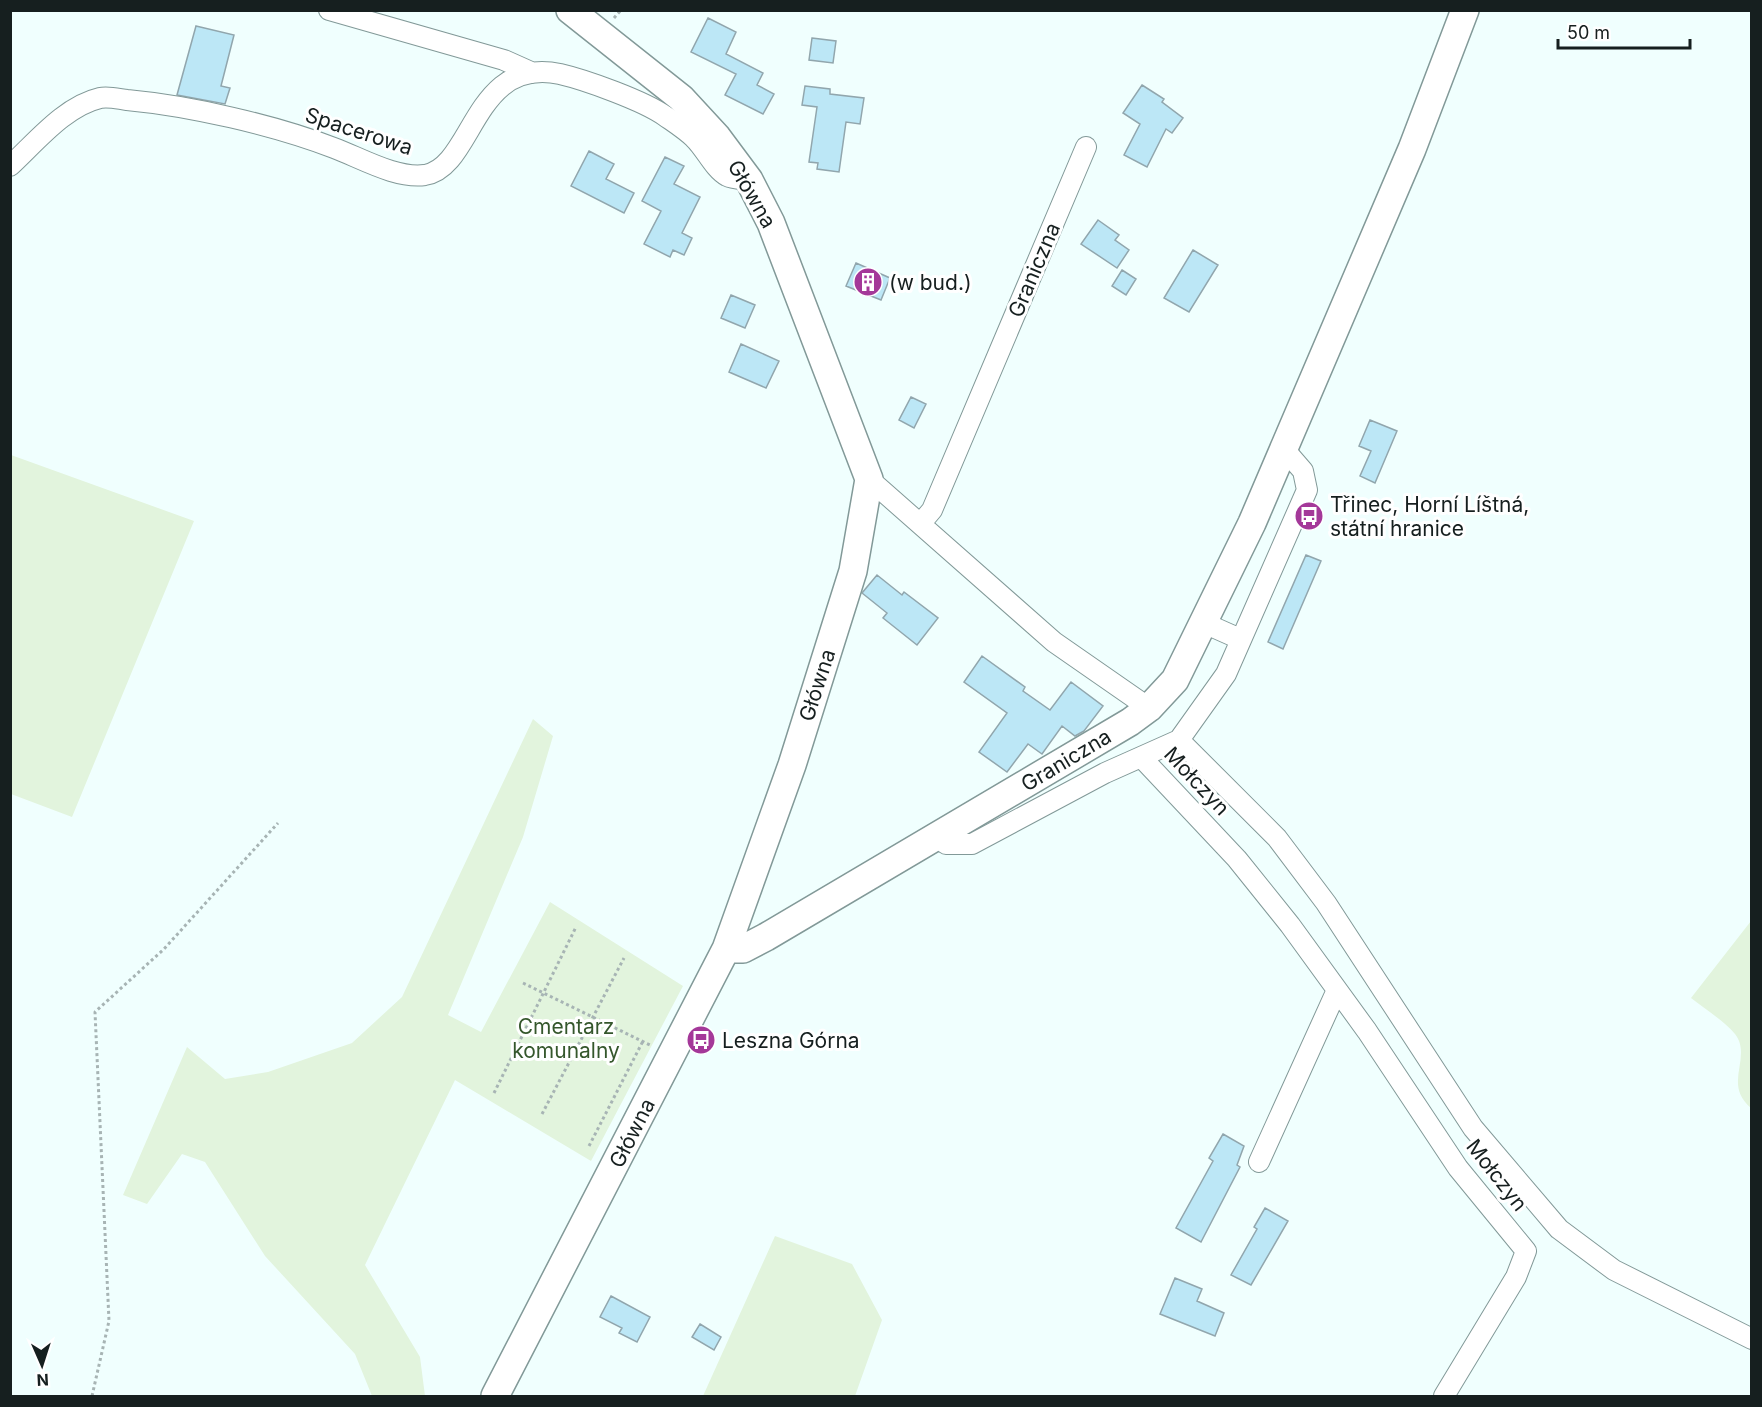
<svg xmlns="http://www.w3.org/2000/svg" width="1762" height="1407" viewBox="0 0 1762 1407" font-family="Inter,sans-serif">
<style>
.green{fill:#e2f4dd}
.building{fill:#bce7f6;stroke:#91a6ad;stroke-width:1.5}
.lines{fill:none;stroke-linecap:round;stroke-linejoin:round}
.street-casing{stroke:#829998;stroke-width:22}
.secondary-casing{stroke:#829998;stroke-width:30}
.path{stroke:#a7b4b4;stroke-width:3;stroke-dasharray:3 3;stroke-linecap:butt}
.street{stroke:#fff;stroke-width:20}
.secondary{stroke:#fff;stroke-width:27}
.labels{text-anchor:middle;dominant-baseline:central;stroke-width:6;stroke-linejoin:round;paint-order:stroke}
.street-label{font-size:21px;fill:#161f1f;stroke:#fff}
.poi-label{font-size:21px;fill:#161f1f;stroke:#fff;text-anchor:start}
.park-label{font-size:21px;fill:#35572c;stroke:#fff}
</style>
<rect width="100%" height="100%" fill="#f0fffe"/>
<path class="green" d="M 11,455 L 194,521 L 72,817 L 11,794 Z
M 533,719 L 553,736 L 523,837 L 448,1015 L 481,1032 L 550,902 L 683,986 L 591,1161 L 455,1080 L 365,1265 L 420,1357 L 425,1396 L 372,1396 L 355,1354 L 265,1256 L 205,1162 L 182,1154 L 147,1204 L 123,1195 L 187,1047 L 225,1079 L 268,1072 L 352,1043 L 402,997 Z
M 1751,921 L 1751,1108 C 1722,1084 1753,1057 1735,1034 C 1724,1021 1705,1009 1691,998 Z
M 775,1236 L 852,1264 L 882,1320 L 855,1396 L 703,1396 Z"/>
<path class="building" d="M 708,18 L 736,32 L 726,54 L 763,73 L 757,85 L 774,94 L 763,114 L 725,95 L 736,74 L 691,52 Z
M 196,26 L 234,35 L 221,86 L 230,88 L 225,104 L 177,95 Z
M 812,38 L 836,41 L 833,63 L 809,60 Z
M 1142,85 L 1164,99 L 1162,102 L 1183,118 L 1172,133 L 1166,129 L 1147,167 L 1124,155 L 1140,124 L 1123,113 Z
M 805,86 L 830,89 L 830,94 L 864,98 L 860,124 L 846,122 L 839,172 L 817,169 L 818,163 L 809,162 L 817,107 L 802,105 Z
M 589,151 L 614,164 L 606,179 L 634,193 L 624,213 L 571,186 Z
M 665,157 L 684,166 L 674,184 L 700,197 L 682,233 L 692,238 L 684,255 L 673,250 L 670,257 L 644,244 L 661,211 L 642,201 Z
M 1098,220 L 1119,235 L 1115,240 L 1129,250 L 1117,268 L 1081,244 Z
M 1193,250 L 1218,265 L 1189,312 L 1164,298 Z
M 856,263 L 890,278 L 881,300 L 846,286 Z
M 1122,270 L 1136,279 L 1126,295 L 1112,286 Z
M 731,295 L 755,305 L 745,328 L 721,318 Z
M 741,344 L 779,361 L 766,388 L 729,372 Z
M 911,397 L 926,404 L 914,428 L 899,420 Z
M 1370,420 L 1397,431 L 1375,483 L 1360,476 L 1371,451 L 1359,446 Z
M 1306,555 L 1321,561 L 1283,649 L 1268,642 Z
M 877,575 L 902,595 L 904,592 L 938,618 L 917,645 L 883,618 L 887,613 L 862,593 Z
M 982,656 L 1025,687 L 1023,691 L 1050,710 L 1071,682 L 1103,706 L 1084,731 L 1075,736 L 1062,726 L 1042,754 L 1028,744 L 1007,772 L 979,752 L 1007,713 L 964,682 Z
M 1223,1134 L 1244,1146 L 1237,1165 L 1240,1167 L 1201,1242 L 1176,1228 L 1213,1161 L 1209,1158 Z
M 1265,1208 L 1288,1221 L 1251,1285 L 1231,1275 L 1257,1229 L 1254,1227 Z
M 1175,1278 L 1202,1289 L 1197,1301 L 1224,1313 L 1215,1336 L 1160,1314 Z
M 611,1296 L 650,1317 L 637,1342 L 619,1333 L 622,1328 L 600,1317 Z
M 700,1324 L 721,1337 L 714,1350 L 692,1337 Z"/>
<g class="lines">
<g class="street-casing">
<path id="street" d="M 329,10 L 504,60 L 533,73
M 10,166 C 36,142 65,106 100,98 C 108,96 119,99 127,100 C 191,106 274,125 334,148 C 361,158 396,179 425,175 C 474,167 473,56 560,74 C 586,80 644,101 665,116 C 675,123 686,130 694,138 C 705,148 714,169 727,176 C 733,179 742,179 749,180
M 869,479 L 1054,642 L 1149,708
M 921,523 L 932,510 L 1086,147
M 1204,623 L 1240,639
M 1179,740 L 1277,838 L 1326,903 L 1473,1128 L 1559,1229 L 1614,1270 L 1752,1339
M 1141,757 L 1237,859 L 1290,925 L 1367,1031 L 1458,1168 L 1526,1251 L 1516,1277 L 1444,1396
M 936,836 L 946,844 L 972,844 L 1105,773 L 1179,740 L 1226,674 L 1307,490 L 1303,471 L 1284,449
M 1259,1162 L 1337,990"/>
</g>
<g class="secondary-casing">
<path id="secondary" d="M 726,949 L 743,949 L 766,937 L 1130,722 L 1149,708 L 1175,680 L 1252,523 L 1412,149 L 1465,10
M 495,1396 L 726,949 L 792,765 L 853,571 L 869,479 L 771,223 L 749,180 L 717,137 L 681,98 L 570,10"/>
</g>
<path class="path" d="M 614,18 L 621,10
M 523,983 L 652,1046
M 494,1093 L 576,927
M 542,1114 L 624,958
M 589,1146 L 643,1041
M 92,1396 L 109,1321 L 95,1012 L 164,949 L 278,823"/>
<use href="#street" class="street"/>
<use href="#secondary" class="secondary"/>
</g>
<defs>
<g id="building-disc" transform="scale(1.5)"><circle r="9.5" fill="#a43899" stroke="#fff"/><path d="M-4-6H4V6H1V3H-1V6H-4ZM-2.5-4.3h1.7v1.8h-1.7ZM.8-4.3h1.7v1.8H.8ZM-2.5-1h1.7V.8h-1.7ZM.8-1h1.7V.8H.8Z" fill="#fff"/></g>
<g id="bus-disc" transform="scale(1.5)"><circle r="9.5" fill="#a43899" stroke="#fff"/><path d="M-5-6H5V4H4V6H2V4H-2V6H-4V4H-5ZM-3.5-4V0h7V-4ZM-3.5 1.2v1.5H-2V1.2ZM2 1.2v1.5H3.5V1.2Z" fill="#fff"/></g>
</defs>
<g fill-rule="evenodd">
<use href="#building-disc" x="868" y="282"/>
<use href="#bus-disc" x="1309" y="516"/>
<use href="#bus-disc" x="701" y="1040"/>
</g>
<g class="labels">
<g class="street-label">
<text transform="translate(359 131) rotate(18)">Spacerowa</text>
<text transform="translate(752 194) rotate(60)">Główna</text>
<text transform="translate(1034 270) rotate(-67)">Graniczna</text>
<text transform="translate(817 685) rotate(-72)">Główna</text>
<text transform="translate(1066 760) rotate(-31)">Graniczna</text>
<text transform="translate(1197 781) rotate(47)">Mołczyn</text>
<text transform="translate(632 1133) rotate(-63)">Główna</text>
<text transform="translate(1497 1175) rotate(52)">Mołczyn</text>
</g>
<g class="poi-label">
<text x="889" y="282">(w bud.)</text>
<text x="1330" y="504">Třinec, Horní Líštná,<tspan x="1330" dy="24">státní hranice</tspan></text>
<text x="722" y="1040">Leszna Górna</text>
</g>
<g class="park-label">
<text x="566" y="1026">Cmentarz<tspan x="566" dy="24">komunalny</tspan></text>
</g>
</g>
<rect width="1762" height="1407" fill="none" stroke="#161f1f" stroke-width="24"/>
<g transform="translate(42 1365) rotate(177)" stroke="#ffffff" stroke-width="4.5" paint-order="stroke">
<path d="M0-4.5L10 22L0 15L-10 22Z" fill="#161f1f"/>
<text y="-9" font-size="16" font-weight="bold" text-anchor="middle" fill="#161f1f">N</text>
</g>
<path d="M1558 39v9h132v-9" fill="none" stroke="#161f1f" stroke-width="3"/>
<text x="1567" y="39" font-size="18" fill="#161f1f" stroke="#ffffff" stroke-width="4.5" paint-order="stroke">50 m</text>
</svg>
